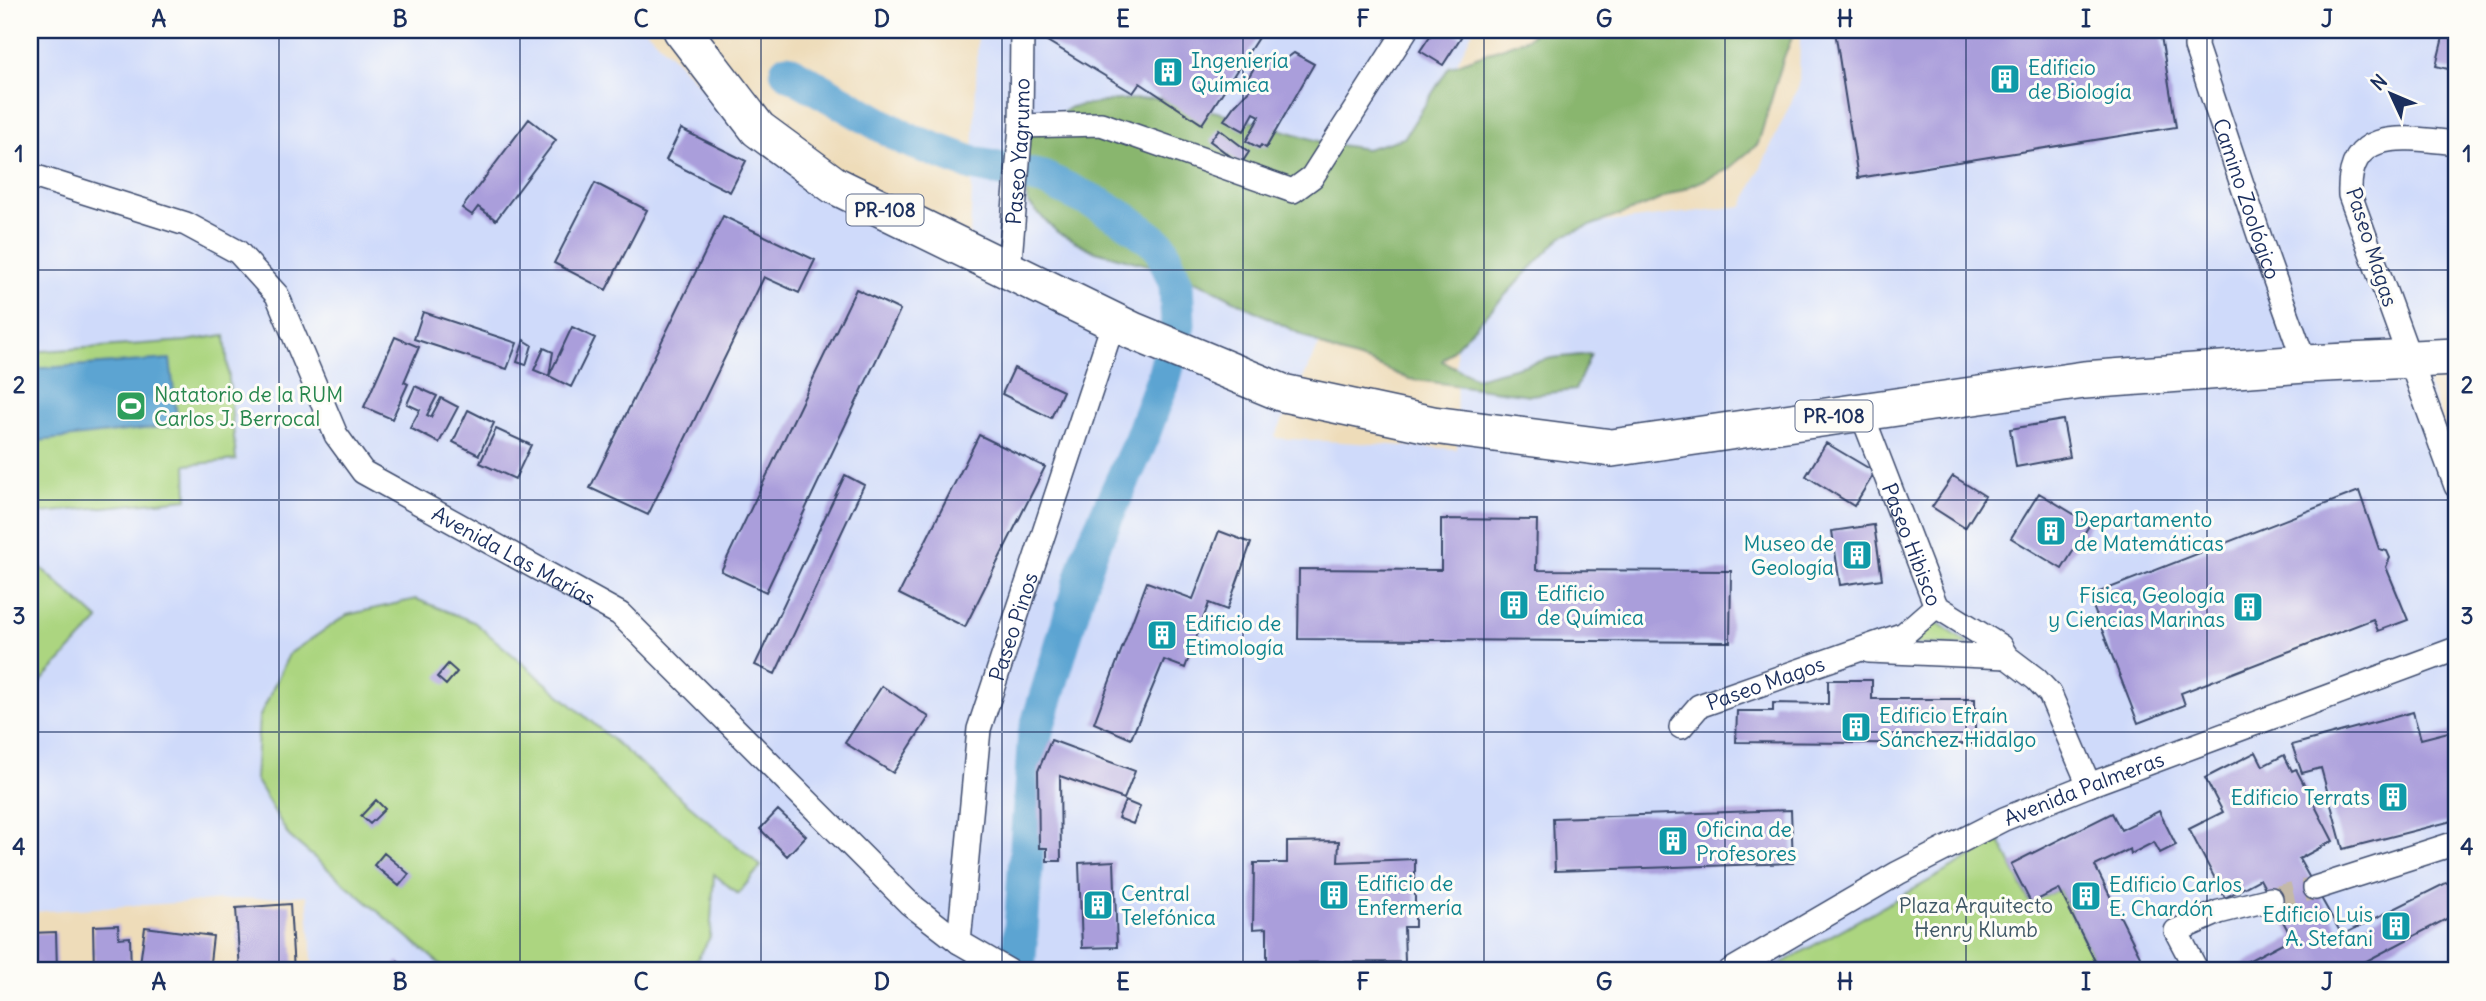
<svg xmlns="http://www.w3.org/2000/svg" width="2486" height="1001" viewBox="0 0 2486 1001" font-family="Delius,sans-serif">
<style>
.built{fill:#cfdafa}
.green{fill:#acd580;stroke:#64826f;stroke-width:2}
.forest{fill:#89b66e;stroke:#527266;stroke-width:2}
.water{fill:#5ba4d2;stroke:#3b6a98;stroke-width:2}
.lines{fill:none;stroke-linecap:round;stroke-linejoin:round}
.river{stroke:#5ba4d2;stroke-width:35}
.building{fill:#aa9edb}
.street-tunnel{stroke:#c4b9a7;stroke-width:23;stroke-dasharray:23 11;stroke-linecap:butt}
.street-casing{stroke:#3b496c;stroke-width:26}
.primary-casing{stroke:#3b496c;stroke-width:40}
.street{stroke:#fff;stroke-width:23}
.primary{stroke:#fff;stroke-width:37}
.grid{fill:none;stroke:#1b2f5e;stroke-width:2;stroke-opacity:0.55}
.labels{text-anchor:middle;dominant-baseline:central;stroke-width:6;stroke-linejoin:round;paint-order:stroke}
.shield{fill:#fdfcf7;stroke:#5f6c8c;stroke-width:2}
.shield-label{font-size:19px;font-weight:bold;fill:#1b2f5e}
.culture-label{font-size:21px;fill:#0d838f;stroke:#fdfcf7;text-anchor:start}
.street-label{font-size:21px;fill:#1b2f5e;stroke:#fdfcf7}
.leisure-label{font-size:21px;fill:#27864d;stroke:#fdfcf7;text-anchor:start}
.park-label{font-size:21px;fill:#3f5866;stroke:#fdfcf7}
.neatline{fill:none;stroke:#1b2f5e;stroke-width:2.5}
.grid-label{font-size:23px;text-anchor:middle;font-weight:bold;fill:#1b2f5e}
</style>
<rect width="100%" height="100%" fill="#fdfcf7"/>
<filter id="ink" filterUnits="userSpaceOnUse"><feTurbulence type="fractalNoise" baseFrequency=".0143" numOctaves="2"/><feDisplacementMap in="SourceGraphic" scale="14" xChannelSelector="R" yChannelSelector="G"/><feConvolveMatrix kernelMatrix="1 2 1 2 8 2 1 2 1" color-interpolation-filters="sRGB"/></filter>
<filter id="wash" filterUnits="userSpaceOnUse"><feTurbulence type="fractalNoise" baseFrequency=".00686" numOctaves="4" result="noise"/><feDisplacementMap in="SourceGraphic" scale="28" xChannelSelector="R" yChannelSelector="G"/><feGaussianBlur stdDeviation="1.57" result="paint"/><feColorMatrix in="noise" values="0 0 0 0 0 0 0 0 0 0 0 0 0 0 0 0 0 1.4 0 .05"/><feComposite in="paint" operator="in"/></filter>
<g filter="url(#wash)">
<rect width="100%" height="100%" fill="#eedcb9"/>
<path class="built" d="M 30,30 L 646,30 L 769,156 L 969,263 L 978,30 L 1473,30 L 1274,438 L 1457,449 L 1455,240 L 1743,206 L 1799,85 L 1800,30 L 2456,30 L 2456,340 L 2426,375 L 2456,461 L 2456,971 L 313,971 L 307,895 L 30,912 Z"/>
<path class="green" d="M 225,335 L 236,460 L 186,465 L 187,499 L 30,514 L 30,352 L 186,341 Z
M 30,558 L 99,620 L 30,693 Z
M 416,599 L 474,622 L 761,866 L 738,894 L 714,874 L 710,937 L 691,971 L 448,971 L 289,836 L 255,779 L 259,718 L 289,654 L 347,615 Z
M 1935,621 L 1970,645 L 1913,644 Z
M 2000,841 L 2030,903 L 2059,889 L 2100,971 L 1768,971 Z"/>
<path class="forest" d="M 1536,30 L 1795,30 L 1783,60 L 1758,144 L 1727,170 L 1647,205 L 1562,236 L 1442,361 L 1476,378 L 1552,358 L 1591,354 L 1575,390 L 1530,395 L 1409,379 L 1372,363 L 1333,351 L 1211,288 L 1173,272 L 1092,250 L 1057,232 L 1028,203 L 1019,165 L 1034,128 L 1071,107 L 1118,100 L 1159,98 L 1246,119 L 1325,143 L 1366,149 L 1404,138 L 1449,67 L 1528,38 Z"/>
<path class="water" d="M 170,359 L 178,425 L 30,442 L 30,369 Z"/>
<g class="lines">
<path class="river" d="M 787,71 L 906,139 L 973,164 L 1043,178 L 1100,205 L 1128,221 L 1160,246 L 1176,284 L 1178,324 L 1164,377 L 1140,442 L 1090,552 L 1035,734 L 1018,971"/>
</g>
<g id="blocks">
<path class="building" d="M 1029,30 L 1263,30 L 1202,124 L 1140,83 L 1133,93 Z
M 1434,30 L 1449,30 L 1461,37 L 1443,65 L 1420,51 Z
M 1845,30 L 2160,30 L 2176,127 L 1858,178 L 1835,31 Z
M 2444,33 L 2456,36 L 2456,71 L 2436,66 Z
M 1294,53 L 1314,64 L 1266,148 L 1261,145 L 1259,148 L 1246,141 L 1260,116 L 1254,113 L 1244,131 L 1224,120 L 1234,106 L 1256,83 L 1248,78 L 1261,56 L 1277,65 Z
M 529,119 L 556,140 L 496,220 L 478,207 L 472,215 L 462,208 Z
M 681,129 L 746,161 L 730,192 L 666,160 Z
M 1219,129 L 1249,152 L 1241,164 L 1210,141 Z
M 595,183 L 647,210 L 606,290 L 554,263 Z
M 723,216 L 815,260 L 799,293 L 764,277 L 648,515 L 590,488 Z
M 856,289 L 900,310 L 766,592 L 721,571 Z
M 423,312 L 517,343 L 507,369 L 414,339 Z
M 572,327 L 595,338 L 571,387 L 549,376 Z
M 395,337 L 419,347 L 404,382 L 408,384 L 392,419 L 364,407 Z
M 524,340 L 532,345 L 526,365 L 517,362 Z
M 544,348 L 553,352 L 549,376 L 534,370 Z
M 1014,368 L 1063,391 L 1051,418 L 1002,394 Z
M 415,386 L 437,396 L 427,415 L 431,417 L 441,398 L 458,407 L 439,443 L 410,428 L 420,410 L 407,404 Z
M 468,410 L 494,423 L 479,455 L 453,442 Z
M 2063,420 L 2070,457 L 2016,467 L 2010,429 Z
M 496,429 L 531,445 L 515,479 L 480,463 Z
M 979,435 L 1045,467 L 965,627 L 899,594 Z
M 1826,443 L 1875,472 L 1854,506 L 1806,476 Z
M 845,475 L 864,485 L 775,674 L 755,665 Z
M 1953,476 L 1985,496 L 1965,528 L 1932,507 Z
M 2359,491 L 2379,549 L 2387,551 L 2390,558 L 2386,567 L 2408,620 L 2378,631 L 2373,619 L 2181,693 L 2185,705 L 2138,723 L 2089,596 Z
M 2039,493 L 2090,524 L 2062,569 L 2011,538 Z
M 1441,519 L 1537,520 L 1536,570 L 1731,571 L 1730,642 L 1298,639 L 1299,569 L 1441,570 Z
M 1874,525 L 1882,579 L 1840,585 L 1832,531 Z
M 1219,531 L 1251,543 L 1227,610 L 1209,603 L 1185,668 L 1164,660 L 1131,739 L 1094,723 L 1147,582 L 1193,599 Z
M 448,664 L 457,672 L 446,685 L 437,677 Z
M 1828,680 L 1872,680 L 1872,699 L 1975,699 L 1975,744 L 1736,742 L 1737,711 L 1773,711 L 1773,703 L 1828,704 Z
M 882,686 L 929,717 L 893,773 L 845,743 Z
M 2413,712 L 2421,739 L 2456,730 L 2456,820 L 2343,849 L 2321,768 L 2302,773 L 2292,745 Z
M 1051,740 L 1135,771 L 1124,799 L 1060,776 L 1061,861 L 1047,861 L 1047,848 L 1039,848 L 1038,771 Z
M 2256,752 L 2263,766 L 2284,755 L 2292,771 L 2296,769 L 2333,841 L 2299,859 L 2342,935 L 2456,878 L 2456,914 L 2357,966 L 2360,971 L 2229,971 L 2292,938 L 2260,879 L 2225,898 L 2189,829 L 2223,812 L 2205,778 Z
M 376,800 L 385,809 L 370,824 L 361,816 Z
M 1125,801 L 1140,807 L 1133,824 L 1118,818 Z
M 778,810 L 806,836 L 787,856 L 760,829 Z
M 1791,810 L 1793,863 L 1555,871 L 1553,818 Z
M 2159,811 L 2176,845 L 2160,853 L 2154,842 L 2131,854 L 2130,849 L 2095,866 L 2142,960 L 2136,963 L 2140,971 L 2100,971 L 2059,889 L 2031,903 L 2011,864 L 2112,813 L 2121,830 Z
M 1339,841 L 1338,862 L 1415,859 L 1415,927 L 1404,927 L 1405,962 L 1267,963 L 1267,928 L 1253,929 L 1254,863 L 1287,863 L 1287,842 Z
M 384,853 L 409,874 L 399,886 L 374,865 Z
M 1114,861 L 1117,947 L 1082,948 L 1079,863 Z
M 290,904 L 294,971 L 240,971 L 236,908 Z
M 118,925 L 119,938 L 130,937 L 131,971 L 94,971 L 93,926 Z
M 145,927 L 213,936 L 209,971 L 139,971 Z
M 56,932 L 57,971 L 30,971 L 30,933 Z
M 398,961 L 410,971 L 389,971 Z
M 419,964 L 428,971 L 413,971 Z"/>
</g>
</g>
<g filter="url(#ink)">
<use href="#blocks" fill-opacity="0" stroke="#3b496c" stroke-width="2"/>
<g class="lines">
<path class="street-tunnel" d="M 2271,899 L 2315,888"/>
<g class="street-casing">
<g id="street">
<path id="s1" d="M 2197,30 L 2196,47 L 2261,241 L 2305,364"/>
<path d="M 1021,126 L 1101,124 L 1293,191 L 1312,177 L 1406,30"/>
<path d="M 2456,143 C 2407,138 2347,125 2350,195 L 2456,486"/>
<path id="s2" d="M 30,175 L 186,224 L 238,252 L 277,295 L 336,435 L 363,472 L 620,614 L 910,904 L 959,942 L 1009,971"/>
<path id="s3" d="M 1009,272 L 1021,126 L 1022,30"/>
<path id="s4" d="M 1861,412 L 1936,606 L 2000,646 L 2007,657 L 2036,679 L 2050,694 L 2089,785"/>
<path d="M 1869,651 L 2007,657"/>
<path id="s5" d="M 1681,727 L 1699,706 L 1904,634 L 1936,606"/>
<path d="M 2315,888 L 2456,843"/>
<path id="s6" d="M 959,942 L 979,729 L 1114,321"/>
<path id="s7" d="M 1730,971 L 1898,873 L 2004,819 L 2089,785 L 2456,649"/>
<path d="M 2197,971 L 2176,931 L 2219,912 L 2271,899"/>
</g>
</g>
<g class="primary-casing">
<path id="primary" d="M 682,30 L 758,129 L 834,185 L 1133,331 L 1283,393 L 1433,425 L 1612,448 L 2084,380 L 2305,364 L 2456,357"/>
</g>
<use href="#street" class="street"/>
<use href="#primary" class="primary"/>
</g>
</g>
<path class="grid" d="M 279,30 L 279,971M 520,30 L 520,971M 761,30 L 761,971M 1002,30 L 1002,971M 1243,30 L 1243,971M 1484,30 L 1484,971M 1725,30 L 1725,971M 1966,30 L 1966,971M 2207,30 L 2207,971M 30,270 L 2456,270M 30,500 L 2456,500M 30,732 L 2456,732"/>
<defs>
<g id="building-square" transform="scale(1.575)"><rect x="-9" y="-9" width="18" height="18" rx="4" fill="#0f9aa8" stroke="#fdfcf7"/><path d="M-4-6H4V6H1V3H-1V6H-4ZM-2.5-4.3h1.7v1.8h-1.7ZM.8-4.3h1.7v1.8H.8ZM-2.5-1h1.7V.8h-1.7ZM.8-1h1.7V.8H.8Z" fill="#fff"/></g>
<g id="stadium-square" transform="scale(1.575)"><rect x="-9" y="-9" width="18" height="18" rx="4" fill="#2e9e5b" stroke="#fdfcf7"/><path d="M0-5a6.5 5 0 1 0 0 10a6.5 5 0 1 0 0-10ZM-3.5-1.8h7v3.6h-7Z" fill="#fff"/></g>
</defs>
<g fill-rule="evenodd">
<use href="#building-square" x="1168" y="72"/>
<use href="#building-square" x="2005" y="79"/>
<use href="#stadium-square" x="131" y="406"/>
<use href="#building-square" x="2051" y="531"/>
<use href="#building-square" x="1857" y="555"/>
<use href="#building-square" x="1514" y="605"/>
<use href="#building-square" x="2248" y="607"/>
<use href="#building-square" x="1162" y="635"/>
<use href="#building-square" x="1856" y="727"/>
<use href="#building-square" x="2393" y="797"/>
<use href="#building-square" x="1673" y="841"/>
<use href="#building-square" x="1334" y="895"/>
<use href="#building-square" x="2086" y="896"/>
<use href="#building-square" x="1098" y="905"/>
<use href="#building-square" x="2396" y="926"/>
</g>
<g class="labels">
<g class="shield">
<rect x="846.5" y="194.5" width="77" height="31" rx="5"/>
<rect x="1795.5" y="400.5" width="77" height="31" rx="5"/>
</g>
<g class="shield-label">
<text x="885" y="210">PR-108</text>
<text x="1834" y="416">PR-108</text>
</g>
<g class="culture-label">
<text x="1191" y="60">Ingeniería<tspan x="1191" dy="24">Química</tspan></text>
<text x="2028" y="67">Edificio<tspan x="2028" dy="24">de Biología</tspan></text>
<text x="2074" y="519">Departamento<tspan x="2074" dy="24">de Matemáticas</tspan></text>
<text x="1834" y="543" text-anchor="end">Museo de<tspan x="1834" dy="24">Geología</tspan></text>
<text x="1537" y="593">Edificio<tspan x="1537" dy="24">de Química</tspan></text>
<text x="2225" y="595" text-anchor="end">Física, Geología<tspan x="2225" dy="24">y Ciencias Marinas</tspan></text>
<text x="1185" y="623">Edificio de<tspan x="1185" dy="24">Etimología</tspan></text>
<text x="1879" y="715">Edificio Efraín<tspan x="1879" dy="24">Sánchez Hidalgo</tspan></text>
<text x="2370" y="797" text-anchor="end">Edificio Terrats</text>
<text x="1696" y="829">Oficina de<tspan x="1696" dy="24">Profesores</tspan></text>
<text x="1357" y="883">Edificio de<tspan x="1357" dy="24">Enfermería</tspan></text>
<text x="2109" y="884">Edificio Carlos<tspan x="2109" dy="24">E. Chardón</tspan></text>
<text x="1121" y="893">Central<tspan x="1121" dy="24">Telefónica</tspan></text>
<text x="2373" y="914" text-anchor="end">Edificio Luis<tspan x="2373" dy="24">A. Stefani</tspan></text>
</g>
<g class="street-label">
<text stroke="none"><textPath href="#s3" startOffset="121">Paseo Yagrumo</textPath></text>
<text stroke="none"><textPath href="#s1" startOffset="177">Camino Zoológico</textPath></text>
<text transform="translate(2372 247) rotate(72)">Paseo Magas</text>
<text stroke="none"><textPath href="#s4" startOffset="142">Paseo Hibisco</textPath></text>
<text stroke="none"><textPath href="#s2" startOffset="651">Avenida Las Marías</textPath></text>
<text stroke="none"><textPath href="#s6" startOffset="322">Paseo Pinos</textPath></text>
<text stroke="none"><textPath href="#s5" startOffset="98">Paseo Magos</textPath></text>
<text stroke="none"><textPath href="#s7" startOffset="399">Avenida Palmeras</textPath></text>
</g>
<g class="leisure-label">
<text x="154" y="394">Natatorio de la RUM<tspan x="154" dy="24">Carlos J. Berrocal</tspan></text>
</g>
<g class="park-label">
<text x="1976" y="905">Plaza Arquitecto<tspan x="1976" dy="24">Henry Klumb</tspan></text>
</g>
</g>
<rect width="2486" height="1001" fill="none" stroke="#fdfcf7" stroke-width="77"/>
<g transform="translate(2391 94) rotate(314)" stroke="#fdfcf7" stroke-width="5" paint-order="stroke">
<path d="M0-5L12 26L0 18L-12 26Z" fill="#1b2f5e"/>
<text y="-10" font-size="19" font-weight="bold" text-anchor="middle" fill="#1b2f5e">N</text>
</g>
<rect x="38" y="38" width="2410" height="924" class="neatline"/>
<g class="grid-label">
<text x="159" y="27">A</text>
<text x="400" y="27">B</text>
<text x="641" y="27">C</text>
<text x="882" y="27">D</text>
<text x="1123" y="27">E</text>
<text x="1363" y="27">F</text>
<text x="1604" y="27">G</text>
<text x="1845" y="27">H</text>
<text x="2086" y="27">I</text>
<text x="2327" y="27">J</text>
<text x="19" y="162">1</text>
<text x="2467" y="162">1</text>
<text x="19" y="393">2</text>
<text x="2467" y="393">2</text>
<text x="19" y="624">3</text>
<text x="2467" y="624">3</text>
<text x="19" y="855">4</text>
<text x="2467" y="855">4</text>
<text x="159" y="990">A</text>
<text x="400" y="990">B</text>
<text x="641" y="990">C</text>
<text x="882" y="990">D</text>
<text x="1123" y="990">E</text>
<text x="1363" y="990">F</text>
<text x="1604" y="990">G</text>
<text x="1845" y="990">H</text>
<text x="2086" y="990">I</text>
<text x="2327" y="990">J</text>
</g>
</svg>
